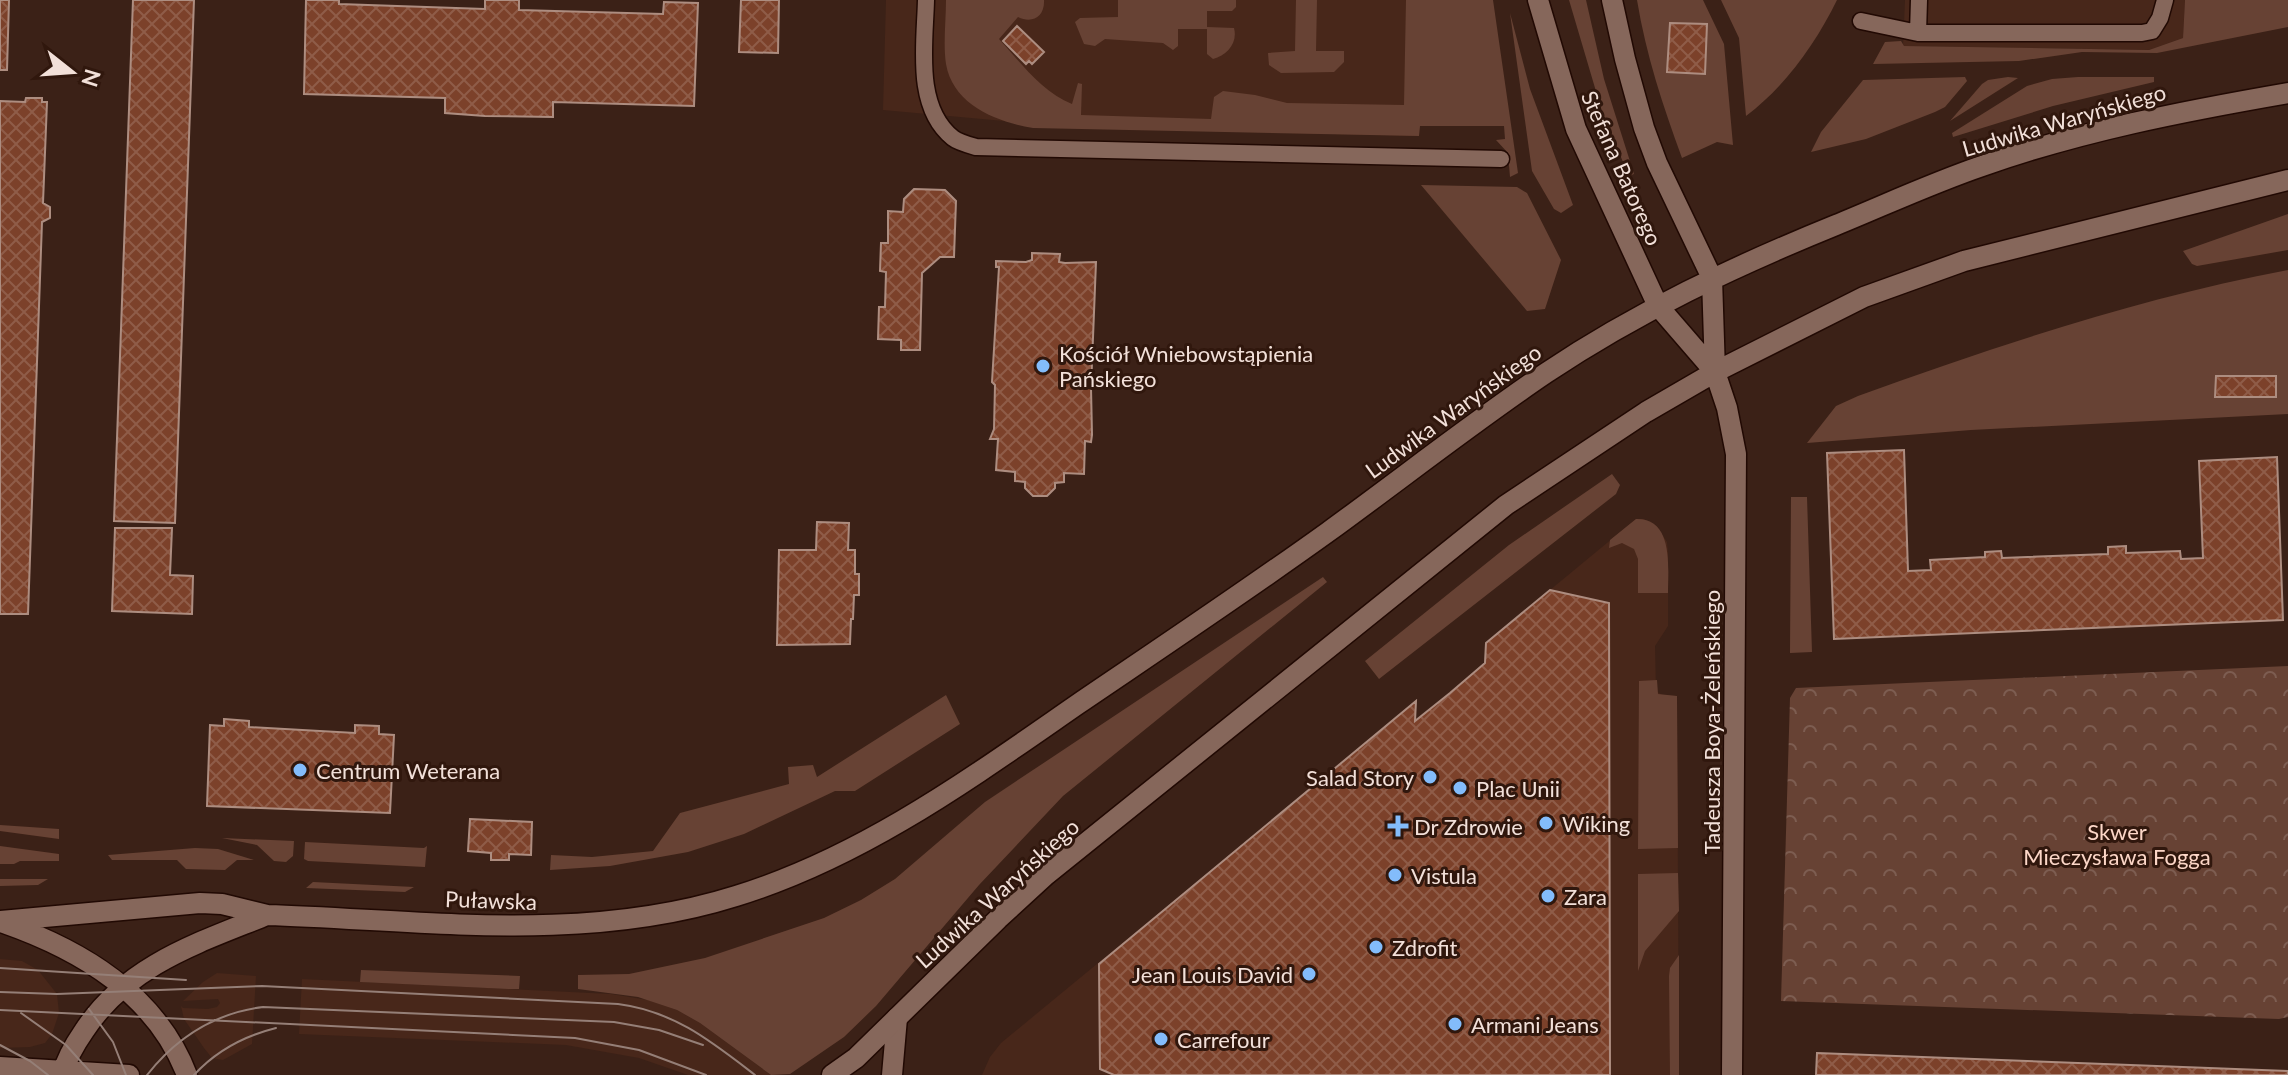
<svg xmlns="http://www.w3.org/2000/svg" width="2288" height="1075" viewBox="0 0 2288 1075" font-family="Lato,sans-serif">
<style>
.built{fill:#48271a}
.green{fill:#674234}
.park{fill:url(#park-crowns)}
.building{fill:url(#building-cross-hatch);stroke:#ad8d80;stroke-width:2}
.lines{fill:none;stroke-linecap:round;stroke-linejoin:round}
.lane-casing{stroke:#210903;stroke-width:19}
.street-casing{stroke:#210903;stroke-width:23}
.secondary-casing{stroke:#210903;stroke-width:23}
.lane{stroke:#86675b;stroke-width:16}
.street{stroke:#86675b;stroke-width:20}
.secondary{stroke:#86675b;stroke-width:20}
.tram{stroke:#957f77;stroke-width:2}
.poi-dot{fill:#83bcfb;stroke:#30170d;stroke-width:3}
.labels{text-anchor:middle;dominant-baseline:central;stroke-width:6;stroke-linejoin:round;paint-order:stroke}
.street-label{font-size:22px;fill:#f2e0d9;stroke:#30170d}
.poi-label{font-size:22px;fill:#f2e0d9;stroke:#30170d;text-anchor:start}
.park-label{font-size:22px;fill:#fcd6c7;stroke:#30170d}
</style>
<defs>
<pattern id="park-crowns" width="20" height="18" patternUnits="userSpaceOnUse" patternTransform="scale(2)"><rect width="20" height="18" fill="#674234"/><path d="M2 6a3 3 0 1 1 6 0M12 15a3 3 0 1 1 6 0" fill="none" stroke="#7d5d51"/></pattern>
<pattern id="building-cross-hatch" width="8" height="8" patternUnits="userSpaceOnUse" patternTransform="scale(2)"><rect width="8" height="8" fill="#7c412a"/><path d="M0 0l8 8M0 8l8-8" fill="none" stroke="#8f5c48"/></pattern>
</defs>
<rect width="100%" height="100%" fill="#3b2117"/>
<path class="built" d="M 886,0 L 1421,0 L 1419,136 L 1081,128 L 883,110 Z
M 1905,0 L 2185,0 L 2183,38 L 2149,50 L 1903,46 Z
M 1636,519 L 1644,519 L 1659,530 L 1667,542 L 1668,554 L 1668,626 L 1655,646 L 1656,691 L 1662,695 L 1677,696 L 1679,1075 L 982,1075 L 990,1057 L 1001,1043 L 1416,701 L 1415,721 L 1485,663 L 1486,643 Z
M 0,959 L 22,961 L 38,970 L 57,994 L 59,1013 L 52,1034 L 45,1043 L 30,1047 L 0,1048 Z
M 217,973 L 256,976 L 252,1044 L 223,1060 L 212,1058 L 204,1048 L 184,1019 L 181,1006 L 183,1008 L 208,1009 L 217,1007 L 220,1003 L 218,999 L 183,1001 L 203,982 Z
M 302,979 L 611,994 L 648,1000 L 677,1010 L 700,1023 L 771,1075 L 688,1075 L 639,1058 L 566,1045 L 299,1034 Z"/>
<path class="green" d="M 946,0 L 1044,0 C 1045,17 1032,24 1018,17 L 999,39 C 1020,62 1042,92 1072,104 L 1078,83 L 1082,84 L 1081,115 L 1211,119 L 1214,97 L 1223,91 L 1255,95 L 1287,103 L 1404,105 L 1406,0 L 1493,0 L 1518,173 L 1510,177 L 1508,153 L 1496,140 L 1505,139 L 1504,126 L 1420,126 L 1419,136 L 1033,128 C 997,122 953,105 946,64 C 943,44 946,21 946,0 Z
M 1118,0 L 1236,0 L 1236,7 L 1232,11 L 1207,11 L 1207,27 L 1234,28 C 1238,43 1227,55 1213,59 L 1207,54 L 1207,29 L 1178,29 L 1178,46 L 1173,50 L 1163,43 L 1105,39 L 1095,46 L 1084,44 L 1075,22 L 1080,18 L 1118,17 Z
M 1296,0 L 1317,0 L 1316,51 L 1344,51 L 1344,62 L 1334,72 L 1281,73 L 1269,65 L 1268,53 L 1295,51 Z
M 1569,0 L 1586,0 L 1604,79 L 1634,174 L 1629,176 L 1603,115 Z
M 1637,0 L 1703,0 L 1724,44 L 1733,145 L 1717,142 L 1682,158 C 1663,106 1646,55 1637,0 Z
M 1721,0 L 1837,0 C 1816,43 1785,87 1746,116 L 1739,38 Z
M 2185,0 L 2288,0 L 2288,27 L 2157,53 L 2082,52 L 2019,61 L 1873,64 L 1885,42 L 1901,41 L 1904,46 L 2149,50 L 2183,38 Z
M 1510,13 L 1530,89 L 1573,205 L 1561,213 L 1554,209 L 1532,171 Z
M 1965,77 L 1967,81 L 1945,107 L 1935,112 L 1866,139 L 1811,152 L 1821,132 L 1863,80 Z
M 2008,77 L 2018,78 L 1950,121 L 1982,84 L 1988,80 Z
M 2078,77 L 2154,77 L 2154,82 L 2053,106 L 1953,137 L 1952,133 L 2027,86 L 2052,79 Z
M 1421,185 L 1517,187 L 1527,193 L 1561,260 L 1545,309 L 1527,311 Z
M 2288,214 L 2288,250 L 2197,266 L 2192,264 L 2183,251 Z
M 2288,270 L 2288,414 L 1971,430 L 1807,443 L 1836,406 L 1858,396 C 1999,345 2140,298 2288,270 Z
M 1612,474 L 1620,485 L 1616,494 L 1379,679 L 1365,661 L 1509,545 Z
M 1791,497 L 1807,497 L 1812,652 L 1790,653 Z
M 1636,519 C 1674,518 1668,568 1668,593 L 1638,593 L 1638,559 L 1634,549 L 1622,543 L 1609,548 L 1610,540 Z
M 1323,577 L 1327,582 L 1063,796 L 979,885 L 876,1006 L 844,1037 L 790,1074 L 771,1075 L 700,1023 L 677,1010 L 638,997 L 578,989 L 578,975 L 629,974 L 705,958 L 824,918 L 861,900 L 895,879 L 985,802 Z
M 1657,680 L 1658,694 L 1677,696 L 1678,848 L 1638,849 L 1639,681 Z
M 946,695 L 960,724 L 855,791 L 835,791 L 744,834 L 688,852 L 610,866 L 550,870 L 551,855 L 592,857 L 653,851 L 680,813 L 789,784 L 788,767 L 813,765 L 817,777 Z
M 0,825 L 59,829 L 59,839 L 0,831 Z
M 222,838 L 294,841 L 293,856 L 286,862 L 274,861 L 257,845 Z
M 305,842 L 424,848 L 427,846 L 425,867 L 308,861 L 304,859 Z
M 0,846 L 59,854 L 59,861 L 20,861 L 14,864 L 0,864 Z
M 195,848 L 218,849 L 254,860 L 237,860 L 225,870 L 186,869 L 177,860 L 112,860 L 108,855 Z
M 1678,873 L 1679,911 L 1645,951 L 1638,971 L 1638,874 Z
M 0,879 L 48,879 L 38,885 L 0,886 Z
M 313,882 L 414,887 L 405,892 L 306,888 Z
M 1679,955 L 1679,1075 L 1670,1075 L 1669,976 L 1670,968 Z
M 361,970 L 520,976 L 519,989 L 508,989 L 360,982 Z"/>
<path class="park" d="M 2288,666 L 2288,1017 L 2279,1019 L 1781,1001 L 1790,698 L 1796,688 Z"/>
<path class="building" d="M 0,0 L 9,0 L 7,70 L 0,70 Z
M 133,0 L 194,0 L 175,523 L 114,521 Z
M 306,0 L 339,0 L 339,4 L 485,9 L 485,0 L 519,0 L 519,10 L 663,14 L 664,2 L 698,3 L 694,106 L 553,102 L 553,117 L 485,116 L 445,113 L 445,98 L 304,94 Z
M 741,0 L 779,0 L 778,53 L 739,52 Z
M 1670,23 L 1707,24 L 1705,74 L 1667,72 Z
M 1017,26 L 1044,52 L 1032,64 L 1029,61 L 1026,64 L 1003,41 Z
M 26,98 L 42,98 L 42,102 L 47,102 L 43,203 L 50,207 L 50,218 L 42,222 L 28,614 L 0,614 L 0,101 L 25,102 Z
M 914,189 L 945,190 L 956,201 L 954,257 L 940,257 L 922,273 L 920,350 L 901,350 L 901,340 L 878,339 L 879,307 L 885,307 L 886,272 L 880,271 L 881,243 L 888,243 L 888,211 L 903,212 L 904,199 Z
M 1032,253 L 1060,254 L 1059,262 L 1065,263 L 1096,262 L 1091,388 L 1092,435 L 1091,442 L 1085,441 L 1084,474 L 1064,473 L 1064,482 L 1055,483 L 1055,488 L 1047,496 L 1033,496 L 1025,488 L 1025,482 L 1015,481 L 1015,472 L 996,470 L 998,439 L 990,439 L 994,429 L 995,385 L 992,382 L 999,267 L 996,267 L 996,261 L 1026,262 L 1032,260 Z
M 2216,376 L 2276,376 L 2276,397 L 2215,397 Z
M 1904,450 L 1908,571 L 1931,570 L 1930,560 L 1985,557 L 1985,552 L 2001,551 L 2002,558 L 2108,554 L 2108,547 L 2126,546 L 2126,553 L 2180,551 L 2181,559 L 2203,558 L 2199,461 L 2277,457 L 2283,620 L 1834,639 L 1827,453 Z
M 817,522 L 849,523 L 848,550 L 855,550 L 855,574 L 859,574 L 859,595 L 854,595 L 853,619 L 851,619 L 850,644 L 777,645 L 779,550 L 816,550 Z
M 115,528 L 172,528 L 170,575 L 193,576 L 192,614 L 112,611 Z
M 1550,590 L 1609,603 L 1610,1075 L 1114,1075 L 1100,1069 L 1099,964 L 1416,701 L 1415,721 L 1450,693 L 1485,663 L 1486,643 Z
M 224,719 L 249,721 L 249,727 L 355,733 L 355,725 L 379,726 L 379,734 L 394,735 L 390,813 L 207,806 L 210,725 L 224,726 Z
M 470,819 L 532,822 L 531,855 L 509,854 L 509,860 L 491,860 L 491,853 L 468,851 Z
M 1817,1053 L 2288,1071 L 2288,1075 L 1816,1075 Z"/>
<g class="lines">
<g class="lane-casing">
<path id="lane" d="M 926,0 C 925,43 914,107 953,138 C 958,142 969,145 976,147 L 1501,159
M 1861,21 L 1918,33 L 2142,33 L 2152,31 L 2160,18 L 2165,0
M 1918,33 L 1919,0"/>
</g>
<g class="street-casing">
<path id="street" d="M 892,1075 L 897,1018"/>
</g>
<g class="secondary-casing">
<path id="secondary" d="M 1538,0 L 1576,129 L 1658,306 L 1715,372
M 1612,0 L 1625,59 L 1644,128 L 1657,163 L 1712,278 L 1715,372 L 1727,408 L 1736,454 L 1732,1075
M 0,921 L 200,903 L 222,904 L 267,915 C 424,920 584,944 736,896 C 863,857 971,778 1078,704 C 1162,647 1246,591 1328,532 C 1401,479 1472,423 1546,373 C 1637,312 1735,266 1836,225 C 1885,205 1932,183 1982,166 C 2081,131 2184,111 2288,93
M 4,923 C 81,950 156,994 187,1075
M 0,1067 L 129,1075
M 62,1075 C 66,1060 75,1044 84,1031 C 127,965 198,943 267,915
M 832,1075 L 856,1058 L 998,919 L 1046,875 L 1506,505 L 1646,412 L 1715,372 L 1864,297 L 1964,261 L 2288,180"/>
</g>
<use href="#lane" class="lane"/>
<use href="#street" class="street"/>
<use href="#secondary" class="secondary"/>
<path class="tram" d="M 0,968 L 186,980
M 0,992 L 57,994 L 262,986 L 618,1004 C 674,1011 712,1042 755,1075
M 89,1009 L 113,1042 L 126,1075
M 0,1010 L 575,1038 L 639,1050 L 706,1075
M 21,1013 L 66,1045 L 93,1075
M 0,1045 L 30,1061 L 48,1075
M 147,1075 C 177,1037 215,1013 263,1007 L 614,1022 L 659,1030 L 703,1045
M 194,1075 C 216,1051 244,1036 276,1028"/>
</g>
<g class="poi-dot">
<circle cx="1043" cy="366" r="8"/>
<circle cx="300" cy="770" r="8"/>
<circle cx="1430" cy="777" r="8"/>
<circle cx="1460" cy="788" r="8"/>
<circle cx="1546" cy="823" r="8"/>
<path d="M1394 814h8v8h8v8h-8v8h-8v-8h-8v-8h8z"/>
<circle cx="1395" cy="875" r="8"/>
<circle cx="1548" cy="896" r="8"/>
<circle cx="1376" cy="947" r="8"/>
<circle cx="1309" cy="974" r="8"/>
<circle cx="1455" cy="1024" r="8"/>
<circle cx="1161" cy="1039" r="8"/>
</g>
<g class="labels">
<g class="street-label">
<text transform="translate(2064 120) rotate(-16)">Ludwika Waryńskiego</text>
<text transform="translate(1622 168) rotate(66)">Stefana Batorego</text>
<text transform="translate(1453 411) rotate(-36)">Ludwika Waryńskiego</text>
<text transform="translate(1711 722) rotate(-90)">Tadeusza Boya-Żeleńskiego</text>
<text transform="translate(997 893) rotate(-42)">Ludwika Waryńskiego</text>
<text transform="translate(491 900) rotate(2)">Puławska</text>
</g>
<g class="poi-label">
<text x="1059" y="353">Kościół Wniebowstąpienia<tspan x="1059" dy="25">Pańskiego</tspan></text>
<text x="316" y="770">Centrum Weterana</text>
<text x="1414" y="777" text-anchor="end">Salad Story</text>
<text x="1476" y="788">Plac Unii</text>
<text x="1562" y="823">Wiking</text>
<text x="1414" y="826">Dr Zdrowie</text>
<text x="1411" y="875">Vistula</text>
<text x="1564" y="896">Zara</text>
<text x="1392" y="947">Zdrofit</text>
<text x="1293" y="974" text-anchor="end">Jean Louis David</text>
<text x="1471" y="1024">Armani Jeans</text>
<text x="1177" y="1039">Carrefour</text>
</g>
<g class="park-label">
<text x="2117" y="831">Skwer<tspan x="2117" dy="25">Mieczysława Fogga</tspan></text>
</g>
</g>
<g transform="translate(72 72) rotate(107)" stroke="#30170d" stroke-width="6" paint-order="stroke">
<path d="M0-6L14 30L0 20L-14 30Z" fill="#f2e0d9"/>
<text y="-12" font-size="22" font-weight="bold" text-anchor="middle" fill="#f2e0d9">N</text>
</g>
</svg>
